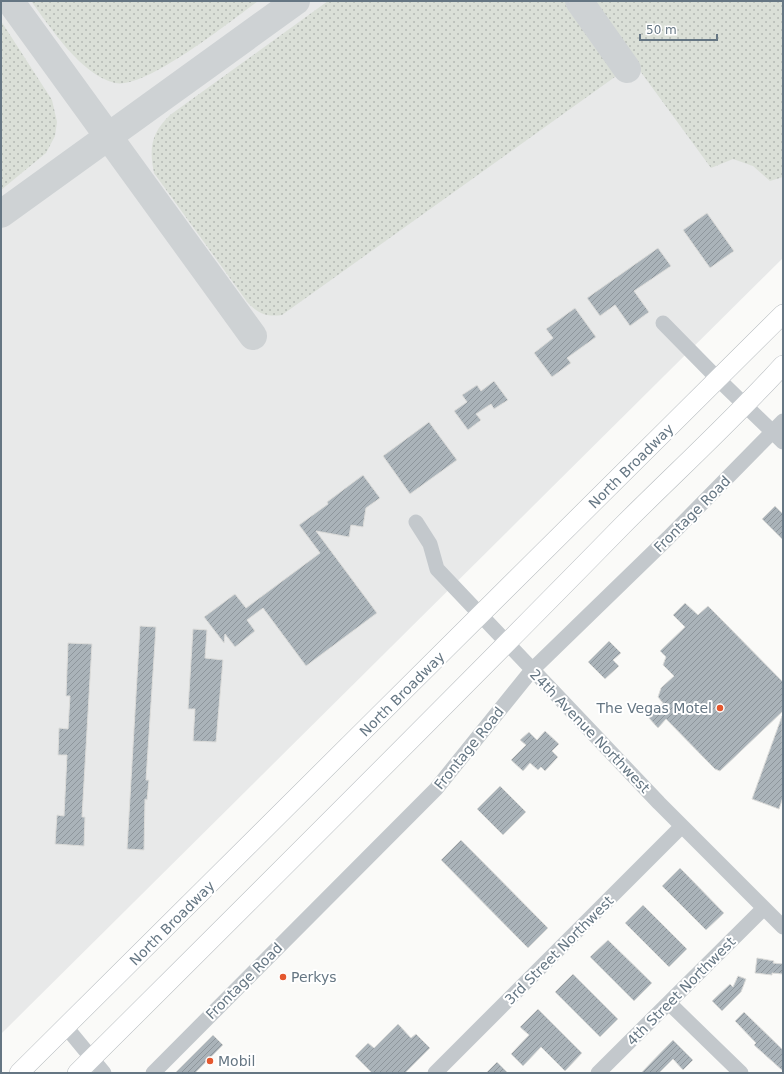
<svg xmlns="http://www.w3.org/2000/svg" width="784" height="1074" viewBox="0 0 784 1074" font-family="'DejaVu Sans',sans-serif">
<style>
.built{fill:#e8e9e9}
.grass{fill:url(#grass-dots)}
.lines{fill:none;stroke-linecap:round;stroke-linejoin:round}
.taxiway{stroke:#ced2d4;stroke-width:28}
.building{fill:url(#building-hatch);stroke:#dcdcda}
.major-casing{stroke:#b5babe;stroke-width:20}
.minor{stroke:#c3c8cc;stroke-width:15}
.major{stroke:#fff;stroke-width:19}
.poi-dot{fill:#e4572e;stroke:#fff;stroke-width:1.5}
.labels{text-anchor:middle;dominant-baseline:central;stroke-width:4;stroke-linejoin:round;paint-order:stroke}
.street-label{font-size:14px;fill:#657683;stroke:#fff}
.poi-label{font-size:14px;fill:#657683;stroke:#fff;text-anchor:start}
</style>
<defs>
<pattern id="grass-dots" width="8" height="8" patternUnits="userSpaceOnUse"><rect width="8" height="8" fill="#dadfd7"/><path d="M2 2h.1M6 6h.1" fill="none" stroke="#b4b9b4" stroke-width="1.8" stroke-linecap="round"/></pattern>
<pattern id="building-hatch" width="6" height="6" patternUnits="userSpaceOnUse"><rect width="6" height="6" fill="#aab3b9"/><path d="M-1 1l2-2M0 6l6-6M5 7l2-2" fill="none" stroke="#8e969c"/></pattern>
</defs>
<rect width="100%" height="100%" fill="#fafaf8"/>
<path class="built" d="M 1,1 L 783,1 L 783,258 L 1,1034 Z"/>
<path class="grass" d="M 31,1 L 258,1 C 232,20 145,90 115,83 C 81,75 51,28 31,1 Z
M 328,1 L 566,1 L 619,74 L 282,315 C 267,317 259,314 248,303 L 154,173 C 149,149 151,133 170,115 Z
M 589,1 L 783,1 L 783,177 L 770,181 L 753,166 L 733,159 L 711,168 Z
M 1,21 L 52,100 L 57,122 L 55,136 L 46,153 L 1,190 Z"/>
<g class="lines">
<path class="taxiway" d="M 10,1 L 253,336
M 579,1 L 627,69
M 1,214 L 296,1"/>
</g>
<path class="building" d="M 707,213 L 734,251 L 710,268 L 683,230 Z
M 658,248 L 671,266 L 634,291 L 649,312 L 630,326 L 615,305 L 600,316 L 587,298 Z
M 575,308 L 596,337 L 567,358 L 571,363 L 552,377 L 534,353 L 553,338 L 546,329 Z
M 494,381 L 508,400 L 494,409 L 491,404 L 476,414 L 481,420 L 468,430 L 454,411 L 467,402 L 462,395 L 477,385 L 481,391 Z
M 429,422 L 457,460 L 410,494 L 383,456 Z
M 363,475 L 380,498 L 366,508 L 363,527 L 351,525 L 349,537 L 316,531 L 377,613 L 306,666 L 263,608 L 247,620 L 255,631 L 235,647 L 225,634 L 224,643 L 204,617 L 235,594 L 246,608 L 320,553 L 299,525 L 328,504 L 327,502 Z
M 775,506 L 783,514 L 783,540 L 762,519 Z
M 685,603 L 698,615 L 708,606 L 783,682 L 783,711 L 720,771 L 715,769 L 666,719 L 658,728 L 648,717 L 663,703 L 658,697 L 661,688 L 674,676 L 663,665 L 666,657 L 660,651 L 685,627 L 673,615 Z
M 140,626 L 156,627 L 146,780 L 149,780 L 147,800 L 145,799 L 144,850 L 127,849 Z
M 193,629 L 207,630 L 205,658 L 223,660 L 216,742 L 193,741 L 195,709 L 188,709 Z
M 609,641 L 621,653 L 613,660 L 619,666 L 605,679 L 588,662 Z
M 68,643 L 92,644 L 82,817 L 85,817 L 84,846 L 55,844 L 57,815 L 64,816 L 67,755 L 58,755 L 59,728 L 68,729 L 70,696 L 66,696 Z
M 782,716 L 783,797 L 779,809 L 752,799 Z
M 545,731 L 559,744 L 552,751 L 558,757 L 545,771 L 541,767 L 538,770 L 530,763 L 523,771 L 511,760 L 526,745 L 520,740 L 529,732 L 537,740 Z
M 500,786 L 526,812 L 503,835 L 477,809 Z
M 461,840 L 548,928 L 528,948 L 441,860 Z
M 680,868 L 724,913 L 706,930 L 662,886 Z
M 643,905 L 687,949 L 669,967 L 625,923 Z
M 608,940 L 652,983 L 634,1001 L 590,957 Z
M 757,958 L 774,961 L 773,963 L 783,964 L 783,974 L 772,973 L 772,975 L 755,973 Z
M 573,974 L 618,1019 L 600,1037 L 555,992 Z
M 738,976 L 746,979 L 741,992 L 722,1011 L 712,1001 L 730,984 L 733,987 Z
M 538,1009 L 582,1053 L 565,1071 L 541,1047 L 523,1066 L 511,1054 L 529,1035 L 520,1027 Z
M 744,1012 L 783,1050 L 783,1071 L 754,1045 L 756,1043 L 735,1021 Z
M 398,1024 L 411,1038 L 416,1034 L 430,1048 L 405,1073 L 372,1073 L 355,1056 L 368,1043 L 374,1048 Z
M 213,1035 L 223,1045 L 195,1073 L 175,1073 Z
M 673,1040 L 693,1060 L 683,1070 L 673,1059 L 659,1073 L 641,1073 Z
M 497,1062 L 508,1073 L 486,1073 Z"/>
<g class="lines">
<g class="major-casing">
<path id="major" d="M 19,1073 L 783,314
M 77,1073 C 260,891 443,709 623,525 C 676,472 732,421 783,365"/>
</g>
<path class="minor" d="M 663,323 L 718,379 L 783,442
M 416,522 L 430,544 L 437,569 L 659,803 L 783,927
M 669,1003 L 741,1073
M 66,1027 L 104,1073
M 153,1073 L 436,789 L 532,670 L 668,538 L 783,421
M 435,1073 L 682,826
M 598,1073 L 764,908"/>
<use href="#major" class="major"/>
</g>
<g class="poi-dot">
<circle cx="720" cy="708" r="4"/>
<circle cx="283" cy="977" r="4"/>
<circle cx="210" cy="1061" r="4"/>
</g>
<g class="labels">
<g class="street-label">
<text transform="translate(631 466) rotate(-45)">North Broadway</text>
<text transform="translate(692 514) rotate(-45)">Frontage Road</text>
<text transform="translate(402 694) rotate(-45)">North Broadway</text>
<text transform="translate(590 731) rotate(46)">24th Avenue Northwest</text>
<text transform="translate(469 748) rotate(-51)">Frontage Road</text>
<text transform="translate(172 923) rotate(-45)">North Broadway</text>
<text transform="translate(559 950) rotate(-45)">3rd Street Northwest</text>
<text transform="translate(244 981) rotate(-45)">Frontage Road</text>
<text transform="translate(681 991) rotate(-45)">4th Street Northwest</text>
</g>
<g class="poi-label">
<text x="712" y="708" text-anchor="end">The Vegas Motel</text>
<text x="291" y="977">Perkys</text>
<text x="218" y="1061">Mobil</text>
</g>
</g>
<rect width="784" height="1074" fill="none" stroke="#657683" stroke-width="4"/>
<path d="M640 34v6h77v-6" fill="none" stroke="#657683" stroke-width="2"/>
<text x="646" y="34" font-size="12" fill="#657683" stroke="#ffffff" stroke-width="3" paint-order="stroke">50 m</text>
</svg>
